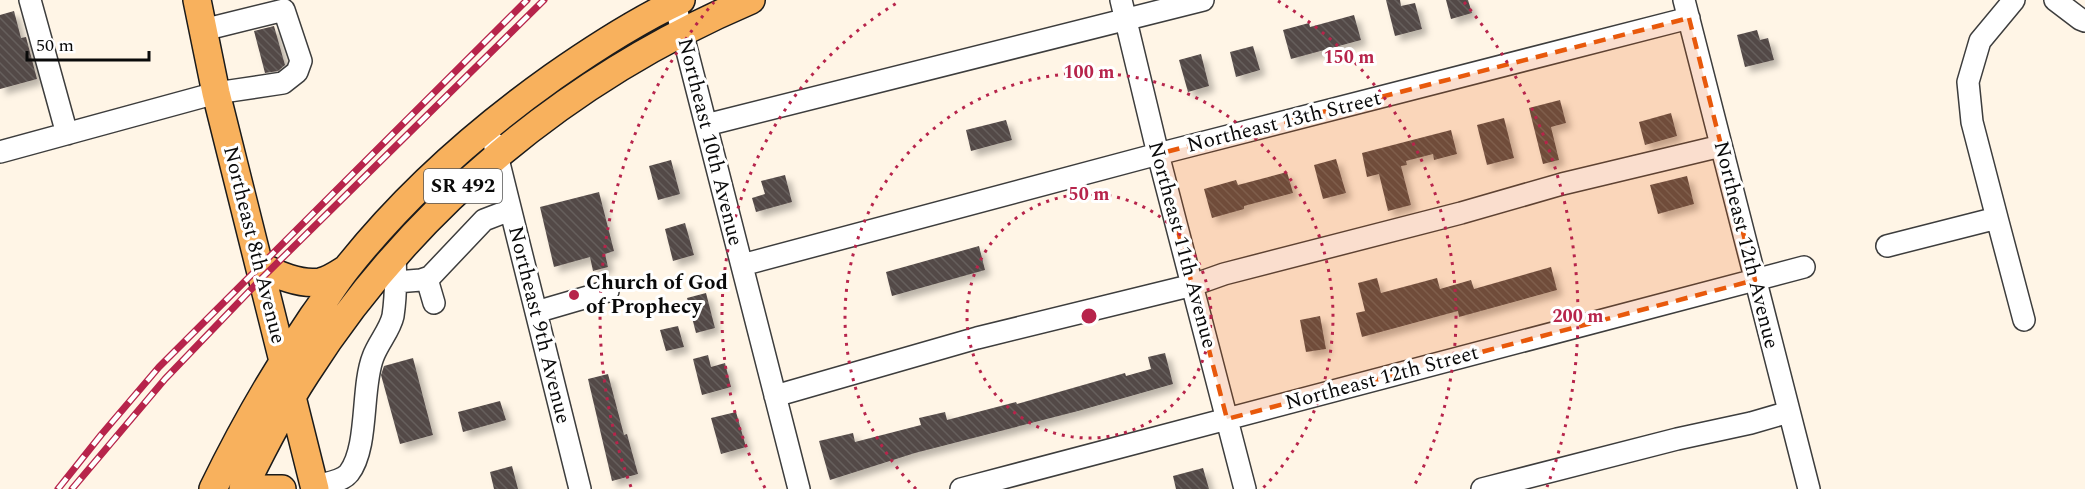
<svg xmlns="http://www.w3.org/2000/svg" width="2085" height="489" viewBox="0 0 2085 489" font-family="Spectral,serif">
<style>
.building{fill:url(#building-back-hatch);filter:url(#shadow)}
.lines{fill:none;stroke-linecap:round;stroke-linejoin:round}
.minor-casing{stroke:#3d3d3d;stroke-width:24}
.major-casing{stroke:#1b1b1b;stroke-width:30}
.minor{stroke:#fff;stroke-width:21}
.major{stroke:#f8b15d;stroke-width:27}
.rail-casing{stroke:#b7244b;stroke-width:7}
.rail{stroke:#fff;stroke-width:4.5;stroke-dasharray:14;stroke-linecap:butt}
.marked{fill:#e8590c;fill-opacity:0.2;stroke:#e8590c;stroke-width:4.5;stroke-dasharray:12 8;stroke-linejoin:round}
.ring{fill:none;stroke:#b7244b;stroke-width:3;stroke-dasharray:3 6}
.poi-dot{fill:#b7244b;stroke:#fff;stroke-width:2}
.labels{text-anchor:middle;dominant-baseline:central;stroke-width:6;stroke-linejoin:round;paint-order:stroke}
.shield{fill:#fff;stroke:#545454;stroke-width:1.5}
.shield-label{font-size:20px;font-weight:bold;fill:#0a0a0a}
.street-label{font-size:21px;fill:#0a0a0a;stroke:#fff}
.poi-label{font-size:21px;font-weight:bold;fill:#0a0a0a;stroke:#fff;text-anchor:start}
.centre{fill:#b7244b;stroke:#fff;stroke-width:3}
.ring-label{font-size:18px;text-anchor:middle;font-weight:bold;fill:#b7244b;stroke:#fff;stroke-width:6;stroke-linejoin:round;paint-order:stroke}
</style>
<defs>
<pattern id="building-back-hatch" width="6" height="6" patternUnits="userSpaceOnUse" patternTransform="scale(1.5)"><rect width="6" height="6" fill="#524846"/><path d="M-1 5l2 2M0 0l6 6M5-1l2 2" fill="none" stroke="#665e5c"/></pattern>
<filter id="shadow"><feDropShadow dx="5.5" dy="5.5" stdDeviation="3" flood-color="#0004"/></filter>
</defs>
<rect width="100%" height="100%" fill="#fff5e6"/>
<path class="building" d="M 1386,0 L 1400,0 L 1401,6 L 1415,3 L 1422,29 L 1395,36 Z
M 1446,0 L 1468,0 L 1472,13 L 1451,19 Z
M 14,11 L 21,38 L 26,37 L 37,79 L 0,89 L 0,15 Z
M 1354,15 L 1361,40 L 1291,59 L 1283,30 L 1309,23 L 1310,27 Z
M 274,26 L 285,65 L 278,71 L 265,73 L 254,31 Z
M 1757,30 L 1760,40 L 1768,38 L 1774,60 L 1745,67 L 1737,35 Z
M 1253,46 L 1260,70 L 1236,77 L 1230,52 Z
M 1201,54 L 1209,86 L 1188,92 L 1179,60 Z
M 1560,100 L 1566,123 L 1551,127 L 1559,160 L 1543,164 L 1529,108 Z
M 1671,113 L 1677,136 L 1645,145 L 1639,122 Z
M 1504,118 L 1514,158 L 1487,165 L 1477,125 Z
M 1006,120 L 1012,140 L 971,151 L 966,130 Z
M 1451,130 L 1457,154 L 1434,160 L 1433,154 L 1406,161 L 1407,165 L 1401,166 L 1411,205 L 1388,211 L 1379,174 L 1367,177 L 1362,153 Z
M 1336,159 L 1346,193 L 1323,199 L 1314,165 Z
M 671,160 L 680,194 L 658,200 L 649,166 Z
M 1287,172 L 1293,193 L 1244,206 L 1244,209 L 1212,218 L 1204,189 L 1236,180 L 1238,185 Z
M 785,175 L 792,202 L 756,212 L 752,198 L 765,194 L 761,181 Z
M 1687,176 L 1694,204 L 1658,214 L 1650,185 Z
M 599,192 L 614,251 L 605,254 L 608,267 L 593,271 L 590,257 L 554,267 L 540,207 Z
M 685,223 L 694,255 L 673,261 L 665,229 Z
M 979,246 L 985,270 L 892,296 L 886,272 Z
M 1551,267 L 1557,290 L 1459,317 L 1458,311 L 1362,337 L 1356,313 L 1365,311 L 1358,283 L 1377,278 L 1381,293 L 1437,278 L 1440,289 L 1471,280 L 1474,289 Z
M 706,293 L 715,328 L 696,333 L 687,298 Z
M 1320,316 L 1326,349 L 1306,352 L 1300,320 Z
M 678,326 L 684,347 L 666,351 L 660,330 Z
M 1165,353 L 1173,384 L 1078,411 L 915,453 L 830,480 L 819,441 L 853,433 L 855,442 L 921,425 L 919,418 L 945,412 L 947,420 L 1016,402 L 1017,404 L 1125,373 L 1126,376 L 1151,369 L 1148,357 Z
M 708,355 L 711,367 L 725,363 L 731,387 L 702,395 L 693,359 Z
M 413,358 L 433,435 L 400,444 L 381,375 L 384,366 Z
M 608,374 L 624,435 L 627,434 L 638,474 L 612,481 L 588,379 Z
M 500,401 L 506,420 L 463,432 L 458,412 Z
M 736,412 L 746,447 L 721,454 L 711,418 Z
M 512,466 L 518,489 L 494,489 L 490,472 Z
M 1203,468 L 1209,489 L 1176,489 L 1173,476 Z"/>
<g class="lines">
<g class="minor-casing">
<path id="minor" d="M 30,0 L 67,134
M 674,0 L 799,489
M 1121,0 L 1158,154 L 1245,489
M 1684,0 L 1809,489
M 2055,0 L 2080,19 L 2085,21
M 706,125 L 1203,0
M 494,143 L 580,489
M 0,152 L 216,93 L 283,83 L 297,72 L 301,61 L 284,10 L 203,30
M 1997,218 L 1972,122 L 1968,82 L 1980,41 L 2014,0
M 1887,246 L 1997,218 L 2024,320
M 742,265 L 1158,154 L 1689,18
M 427,279 L 434,303
M 396,282 L 421,280 L 430,277 L 484,220 L 510,210
M 536,312 L 608,291
M 775,396 L 977,338 L 1193,285 L 1224,274 L 1461,213 L 1562,184 L 1721,146
M 315,486 C 325,483 342,482 349,473 C 369,447 361,388 373,357 C 378,343 390,330 393,316 C 396,296 396,276 395,256
M 961,489 L 1804,267
M 1482,489 L 1677,439 L 1751,423 L 1789,412"/>
</g>
<g class="major-casing">
<path id="major" d="M 197,0 L 216,93 L 315,489
M 260,265 C 276,275 301,285 320,282 C 330,280 338,274 346,269
M 213,489 C 243,427 274,373 313,316 C 325,300 335,283 347,268 C 405,195 477,131 553,77 C 593,49 636,21 681,0
M 243,489 C 262,450 282,411 306,374 C 412,207 570,77 751,0
M 260,489 L 282,489"/>
</g>
<use href="#minor" class="minor"/>
<use href="#major" class="major"/>
<g class="rail-casing">
<path id="rail" d="M 58,489 L 101,435 L 159,367 L 527,0
M 72,489 L 165,379 L 263,277 L 544,0"/>
</g>
<use href="#rail" class="rail"/>
</g>
<path class="marked" d="M 1689,18 L 1755,280 L 1227,419 L 1158,154 Z"/>
<g class="ring">
<circle cx="1089" cy="316" r="122"/>
<path d="M916 489A244 244 0 1 1 1262 489"/>
<path d="M765 488A367 367 0 0 1 900 1M1278 1A367 367 0 0 1 1413 488"/>
<path d="M631 487A489 489 0 0 1 714 2M1464 2A489 489 0 0 1 1547 487"/>
</g>
<circle class="poi-dot" cx="574" cy="295" r="6"/>
<g class="labels">
<rect class="shield" x="424" y="169" width="78" height="34" rx="4.5"/>
<g class="shield-label">
<text x="463" y="186">SR 492</text>
</g>
<g class="street-label">
<text transform="translate(1284 122) rotate(-14)">Northeast 13th Street</text>
<text transform="translate(710 142) rotate(76)">Northeast 10th Avenue</text>
<text transform="translate(254 245) rotate(76)">Northeast 8th Avenue</text>
<text transform="translate(1182 245) rotate(75)">Northeast 11th Avenue</text>
<text transform="translate(1746 245) rotate(76)">Northeast 12th Avenue</text>
<text transform="translate(539 325) rotate(76)">Northeast 9th Avenue</text>
<text transform="translate(1382 378) rotate(-15)">Northeast 12th Street</text>
</g>
<g class="poi-label">
<text x="586" y="283">Church of God<tspan x="586" dy="24">of Prophecy</tspan></text>
</g>
</g>
<circle cx="1089" cy="316" r="9" class="centre"/>
<g class="ring-label">
<text x="1349" y="63">150 m</text>
<text x="1089" y="78">100 m</text>
<text x="1089" y="200">50 m</text>
<text x="1578" y="322">200 m</text>
</g>
<path d="M27 51v9h122v-9" fill="none" stroke="#0a0a0a" stroke-width="3"/>
<text x="36" y="51" font-size="18" fill="#0a0a0a" stroke="#ffffff" stroke-width="4.5" paint-order="stroke">50 m</text>
</svg>
